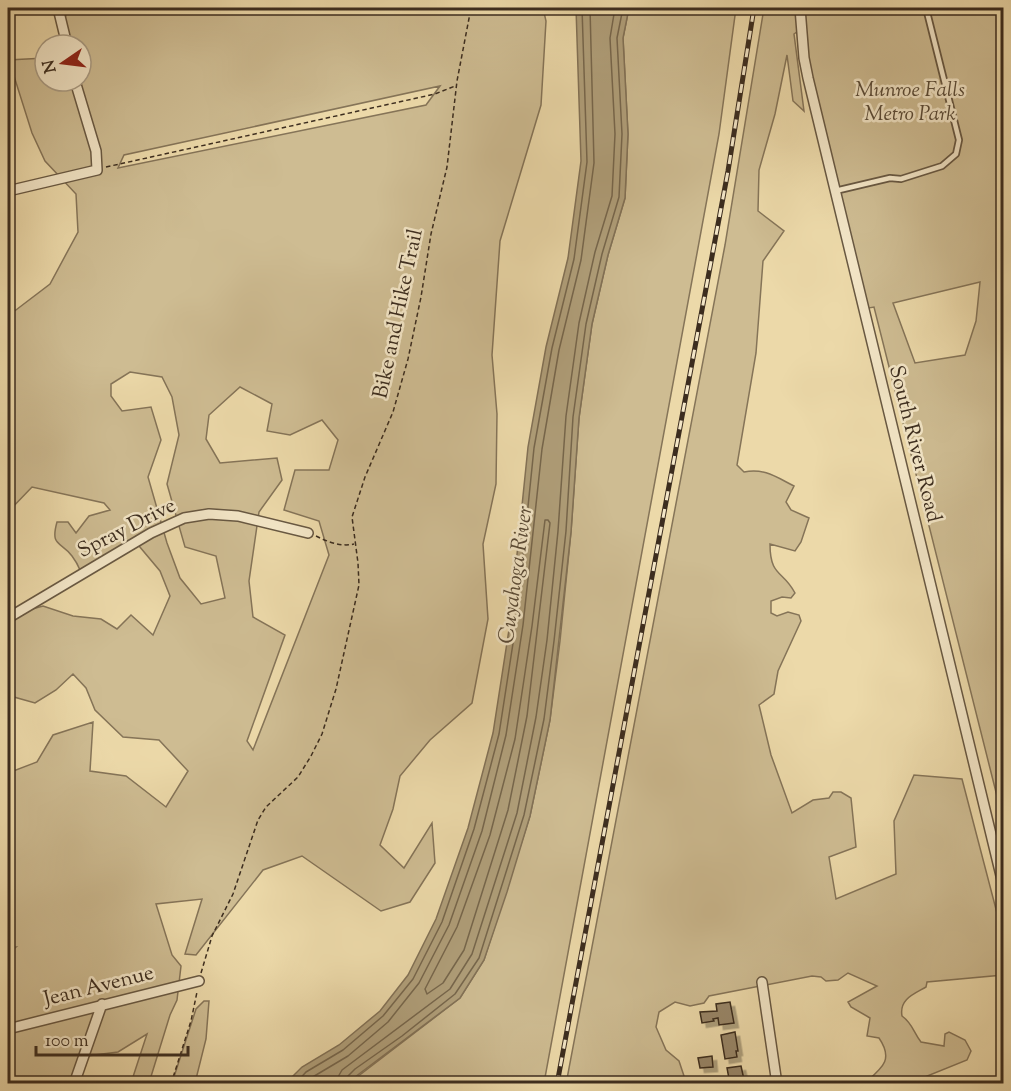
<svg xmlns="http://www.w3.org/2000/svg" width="1011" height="1091" viewBox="0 0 1011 1091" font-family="'Sorts Mill Goudy',serif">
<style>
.green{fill:#cebc92;stroke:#857458;stroke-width:1.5;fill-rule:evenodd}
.water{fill:#b09f7a;stroke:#827156;stroke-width:1.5}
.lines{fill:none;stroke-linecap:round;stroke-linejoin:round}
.shore{stroke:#76664c;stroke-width:1.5}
.building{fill:#988667;stroke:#3c2d1f;stroke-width:1.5;filter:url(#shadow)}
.service-casing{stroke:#685842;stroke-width:8}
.minor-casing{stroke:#685842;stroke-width:12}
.path{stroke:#3c2d1f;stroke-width:1.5;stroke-dasharray:4.5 3;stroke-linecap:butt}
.service{stroke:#f3e6c7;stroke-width:4.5}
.minor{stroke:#f3e6c7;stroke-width:9}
.rail-casing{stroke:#3c2d1f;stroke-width:5}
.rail{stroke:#f3e6c7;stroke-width:3;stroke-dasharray:9;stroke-linecap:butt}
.labels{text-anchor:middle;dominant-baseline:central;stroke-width:5;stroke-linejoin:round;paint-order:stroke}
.park-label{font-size:21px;font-style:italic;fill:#594a36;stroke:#f3e6c7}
.street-label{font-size:21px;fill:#3c2d1f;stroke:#f3e6c7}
.water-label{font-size:22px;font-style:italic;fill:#594a36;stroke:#f3e6c7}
</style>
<defs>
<filter id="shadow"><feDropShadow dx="4.5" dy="4.5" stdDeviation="0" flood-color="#0004"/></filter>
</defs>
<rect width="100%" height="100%" fill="#ecd9a9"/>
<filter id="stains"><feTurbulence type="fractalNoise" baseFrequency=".00333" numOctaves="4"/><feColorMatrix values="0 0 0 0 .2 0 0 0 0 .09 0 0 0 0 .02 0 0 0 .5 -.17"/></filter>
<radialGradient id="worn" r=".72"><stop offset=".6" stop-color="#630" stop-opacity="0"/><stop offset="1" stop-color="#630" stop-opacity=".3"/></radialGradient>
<path class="green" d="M 68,8 L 543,8 L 546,21 L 541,105 L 500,241 L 492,355 L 497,414 L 496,484 L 483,544 L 488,619 L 472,703 L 430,740 L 400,776 L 393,809 L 380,845 L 404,868 L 432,823 L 435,863 L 410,902 L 381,911 L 302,856 L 263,870 L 196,955 L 185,954 L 202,899 L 156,904 L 172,955 L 181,966 L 177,1000 L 170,1015 L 149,1083 L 131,1083 L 147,1034 L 118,1052 L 79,1057 L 69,1083 L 8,1083 L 8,954 L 16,947 L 8,948 L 8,773 L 37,762 L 53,735 L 93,722 L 90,771 L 126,776 L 166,807 L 188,771 L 159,740 L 123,737 L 95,710 L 86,688 L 73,674 L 56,690 L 35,703 L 14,697 L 8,689 L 8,624 L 25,611 L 43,606 L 73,616 L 101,619 L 117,629 L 131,615 L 153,635 L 170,596 L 160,571 L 134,540 L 80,570 C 78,565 75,560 72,556 C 61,541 50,547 57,522 L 68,522 L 76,533 L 89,516 L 110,510 L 104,503 L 32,487 L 8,512 L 8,316 L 50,284 L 78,232 L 76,194 L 45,161 L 32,133 L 14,76 L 8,77 L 8,60 L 45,58 L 45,81 L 81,81 L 81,45 L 57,45 ZM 440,86 L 426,105 L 118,168 L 124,155 ZM 130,372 L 162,377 L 172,397 L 179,435 L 167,484 L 185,547 L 216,556 L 225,598 L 201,604 L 180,578 L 167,543 L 148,477 L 161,440 L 151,407 L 122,411 L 111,396 L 111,384 ZM 240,387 L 272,404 L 267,431 L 290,435 L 322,420 L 338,440 L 329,470 L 295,470 L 284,510 L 319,521 L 329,555 L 253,750 L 247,741 L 285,635 L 253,617 L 249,581 L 259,512 L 282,480 L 277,458 L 220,463 L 206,439 L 209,415 Z
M 629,8 L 736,8 L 719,134 L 544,1083 L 348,1084 L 460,998 L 484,960 L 530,816 L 550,720 L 560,641 L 571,532 L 579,418 L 592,324 L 608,255 L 625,198 L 628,134 L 623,38 Z
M 764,8 L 1003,8 L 1003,820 L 874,307 L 863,309 L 801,29 L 794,34 L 804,111 L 793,101 L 787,55 L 775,114 L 759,170 L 758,211 L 784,231 L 763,261 L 756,353 L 737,465 L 744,472 C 765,468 776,477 794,486 L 786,502 L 791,510 L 809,518 L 801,542 L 795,551 L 770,544 C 770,577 783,570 795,593 L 791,598 L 782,597 L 771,601 L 771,613 L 777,616 L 788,612 L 799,615 L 801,621 L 778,671 L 774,694 L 759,705 L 771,755 L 792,813 L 813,800 L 829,798 L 833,792 L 841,792 L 851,798 L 856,847 L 829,857 L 836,899 L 896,874 L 894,821 L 914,775 L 962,779 L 1003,936 L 1003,975 L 927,982 L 926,987 C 914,994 899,999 902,1016 C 913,1024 913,1032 921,1042 L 944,1046 L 945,1034 L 949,1032 L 965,1040 L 971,1051 L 967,1060 L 910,1083 L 865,1083 C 882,1068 894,1060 879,1038 L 867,1036 L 870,1018 L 851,1007 L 848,1002 L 877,986 L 848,973 L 838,980 L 826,981 L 821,977 L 812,976 L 709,996 L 704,1003 L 690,1006 L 675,1002 L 659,1012 L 656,1027 L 666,1050 L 679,1061 L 685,1079 L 679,1083 L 566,1084 L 725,245 ZM 980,282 L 976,321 L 965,355 L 915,363 L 893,303 Z
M 204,1001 L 209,1001 L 206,1039 L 195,1083 L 172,1083 L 196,1009 Z"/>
<path class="water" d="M 576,8 L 629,8 L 623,38 L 628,134 L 625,198 L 608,255 L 592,324 L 579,418 L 571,532 L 550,720 L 530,816 L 507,892 L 484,960 L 460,998 L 347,1083 L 286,1083 L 302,1067 L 339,1045 L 380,1011 L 408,975 L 436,919 L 468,828 L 493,733 L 510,623 L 528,447 L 546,347 L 568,258 L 581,161 Z"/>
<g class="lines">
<path class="shore" d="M 545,520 L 548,520 L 550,523 L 527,716 L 508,810 L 464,950 L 443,983 L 427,994 L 425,989 L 457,927 L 490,835 L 515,739 L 532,626 Z
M 295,1084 L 306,1072 L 343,1050 L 383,1016 L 413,979 L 442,922 L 474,829 L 499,734 L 516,624 L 534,448 L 552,348 L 574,259 L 587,162 L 582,8
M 305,1084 L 311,1078 L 348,1056 L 388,1022 L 419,983 L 449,925 L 482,831 L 506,735 L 523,625 L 542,449 L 559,350 L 581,260 L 594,163 L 590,8
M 337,1084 L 338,1077 L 342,1070 L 450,989 L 472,954 L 517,813 L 536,717 L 547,640 L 558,531 L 566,416 L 579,323 L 595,252 L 612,196 L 615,134 L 610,38 L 615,8
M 344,1084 L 346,1078 L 355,1069 L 402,1036 L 455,994 L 479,958 L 524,815 L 544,719 L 554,641 L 566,531 L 573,417 L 586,324 L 602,254 L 619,197 L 622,134 L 617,38 L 623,8"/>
</g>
<path class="building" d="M 730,1002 L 734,1023 L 719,1025 L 718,1018 L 713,1019 L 714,1021 L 702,1023 L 700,1012 L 717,1011 L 716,1004 Z
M 735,1032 L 738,1051 L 736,1051 L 737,1057 L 725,1059 L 721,1035 Z
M 712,1056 L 713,1067 L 700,1068 L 698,1058 Z
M 741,1066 L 745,1084 L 730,1084 L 727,1068 Z"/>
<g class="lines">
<g class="service-casing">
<path id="service" d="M 835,191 L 890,178 L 901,179 L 942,166 L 956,154 L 959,140 L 926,8"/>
</g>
<g class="minor-casing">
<path id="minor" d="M 58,8 L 67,45
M 800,8 L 804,58 L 808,78 L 1004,888
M 8,191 L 97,170 L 96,151 L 75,81
M 8,618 L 151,533 L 184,518 L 209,514 L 238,516 L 308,533
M 762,982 L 777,1084
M 8,1029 L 199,981
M 74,1084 L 102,1004"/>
</g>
<path class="path" d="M 106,167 L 435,94 L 455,86
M 316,536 C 328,542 341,547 354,544
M 201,973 L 212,936 L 233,894 L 258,820 L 266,807 L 298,777 L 311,756 L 322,734 L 336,689 L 359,585 L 358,563 L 352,517 L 365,477 L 393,412 L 408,359 L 421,297 L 431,234 L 447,167 L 457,81 L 471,8
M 171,1084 L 191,1021 L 197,992"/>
<use href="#service" class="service"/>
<use href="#minor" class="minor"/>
<g class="rail-casing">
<path id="rail" d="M 557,1084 L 728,171 L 754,8"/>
</g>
<use href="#rail" class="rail"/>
</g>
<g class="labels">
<g class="park-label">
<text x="910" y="91">Munroe Falls<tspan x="910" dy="24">Metro Park</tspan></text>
</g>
<g class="street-label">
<text transform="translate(399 314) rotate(-78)">Bike and Hike Trail</text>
<text transform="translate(914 444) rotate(76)">South River Road</text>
<text transform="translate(127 529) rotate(-27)">Spray Drive</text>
<text transform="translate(99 987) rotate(-14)">Jean Avenue</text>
</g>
<g class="water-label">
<text transform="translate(517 575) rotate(-82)">Cuyahoga River</text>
</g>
</g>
<rect width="1011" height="1091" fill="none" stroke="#ecd9a9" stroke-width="30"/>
<rect x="9" y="9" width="993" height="1073" fill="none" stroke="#3c2d1f" stroke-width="3"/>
<rect x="15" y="15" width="981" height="1061" fill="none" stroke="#3c2d1f" stroke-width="1.5"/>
<g transform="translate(63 63) rotate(256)"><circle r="28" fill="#f3e6c7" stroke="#aa9c84" stroke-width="1.5"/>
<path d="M0-4.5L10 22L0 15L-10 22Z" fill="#8f2418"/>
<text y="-9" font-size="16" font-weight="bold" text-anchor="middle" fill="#3c2d1f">N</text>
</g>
<path d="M36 1046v9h152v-9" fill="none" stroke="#3c2d1f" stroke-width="3"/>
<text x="45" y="1046" font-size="18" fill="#3c2d1f" stroke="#f3e6c7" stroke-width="4.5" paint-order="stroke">100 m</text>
<rect width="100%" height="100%" filter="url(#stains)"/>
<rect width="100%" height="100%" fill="url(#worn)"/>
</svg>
